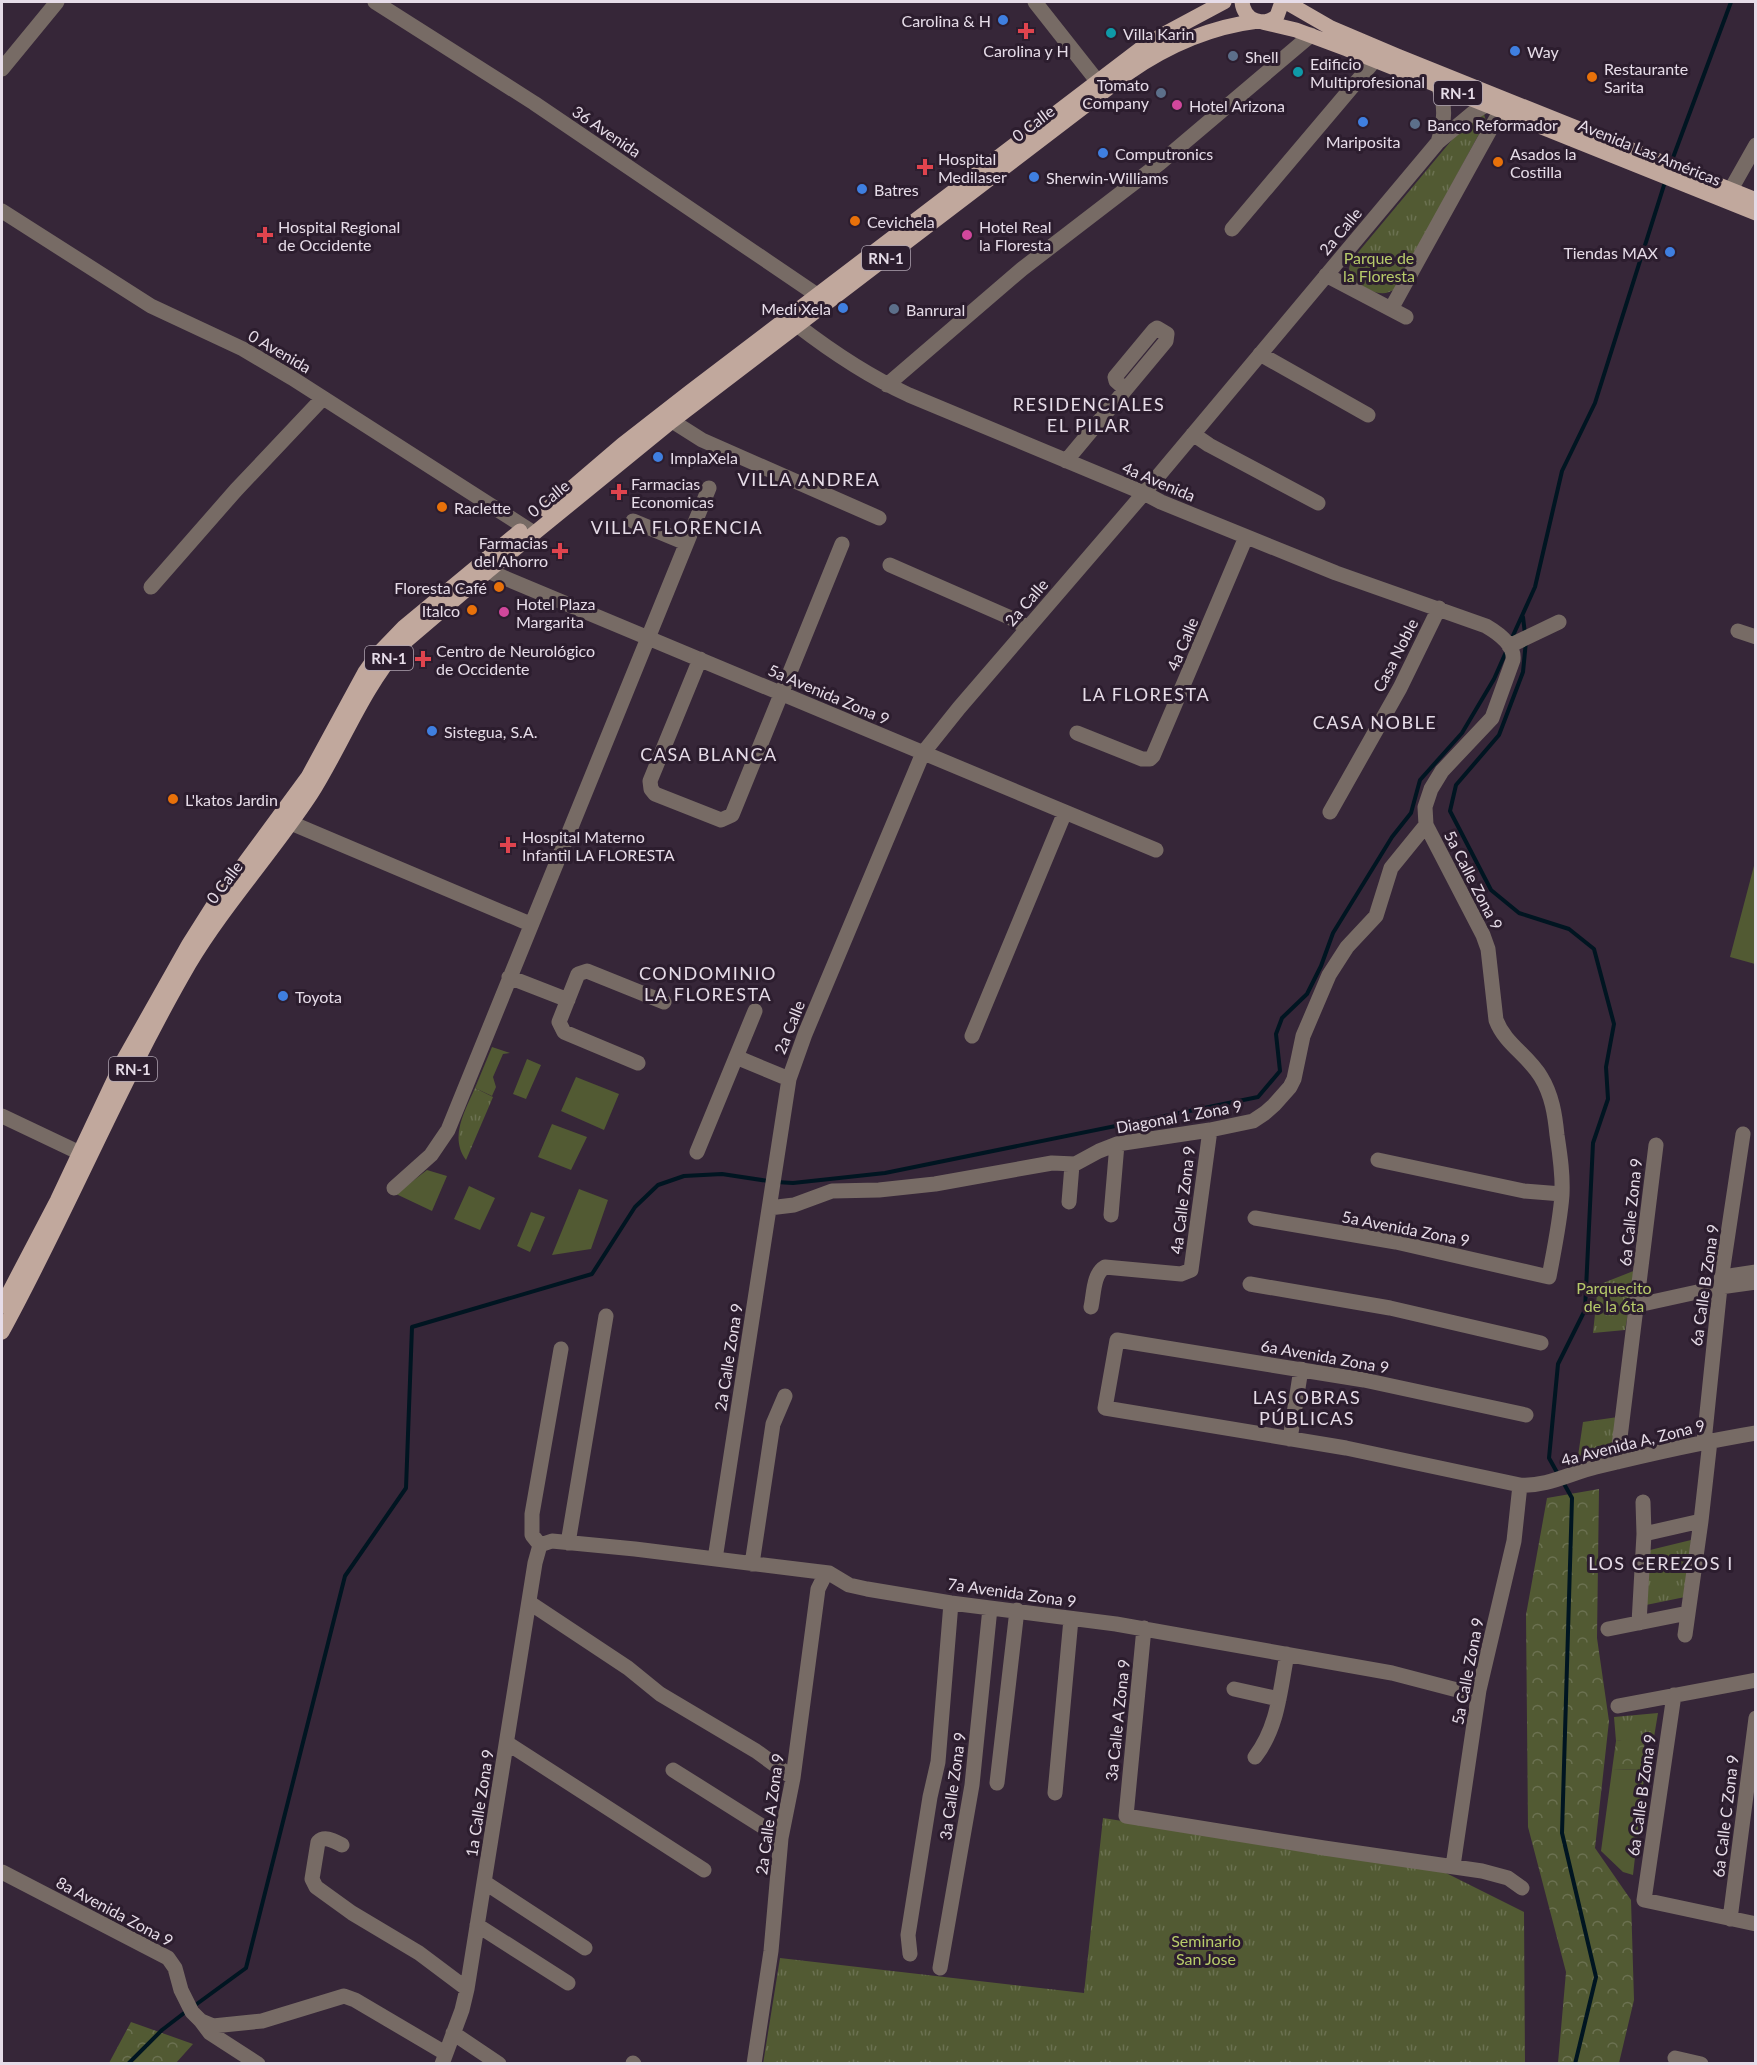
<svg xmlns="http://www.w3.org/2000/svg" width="1757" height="2065" viewBox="0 0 1757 2065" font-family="Lato,sans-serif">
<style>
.green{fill:#525a33}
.forest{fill:url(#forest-crowns)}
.park{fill:url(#park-tufts)}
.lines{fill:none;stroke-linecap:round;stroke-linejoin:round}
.stream{stroke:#001521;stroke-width:4}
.minor{stroke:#776b65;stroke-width:15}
.major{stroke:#c1a89d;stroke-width:15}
.shop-dot{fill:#3f7fe0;stroke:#2c1d2e;stroke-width:2}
.health-dot{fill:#e0444e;stroke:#2c1d2e;stroke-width:2}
.culture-dot{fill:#0f9aa8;stroke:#2c1d2e;stroke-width:2}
.service-dot{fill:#5c6f8a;stroke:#2c1d2e;stroke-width:2}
.food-dot{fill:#e8710a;stroke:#2c1d2e;stroke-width:2}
.hotel-dot{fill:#d1479c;stroke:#2c1d2e;stroke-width:2}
.labels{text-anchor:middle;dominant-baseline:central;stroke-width:6;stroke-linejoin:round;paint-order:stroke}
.shield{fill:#2c1d2e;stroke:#aea3b0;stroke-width:1.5}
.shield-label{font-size:15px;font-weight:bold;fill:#e6dce8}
.poi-label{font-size:16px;fill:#e6dce8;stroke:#2c1d2e;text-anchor:start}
.street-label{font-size:16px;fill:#e6dce8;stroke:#2c1d2e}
.park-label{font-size:16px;fill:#b7cb6a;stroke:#2c1d2e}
.neighbourhood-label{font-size:18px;letter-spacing:1.5px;fill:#e6dce8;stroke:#2c1d2e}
</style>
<defs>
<pattern id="forest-crowns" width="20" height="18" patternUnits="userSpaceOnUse" patternTransform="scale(1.5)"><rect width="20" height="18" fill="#525a33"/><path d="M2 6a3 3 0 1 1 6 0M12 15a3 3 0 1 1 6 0" fill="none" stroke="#6b7151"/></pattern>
<pattern id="park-tufts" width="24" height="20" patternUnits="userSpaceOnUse" patternTransform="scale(1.5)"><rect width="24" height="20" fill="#525a33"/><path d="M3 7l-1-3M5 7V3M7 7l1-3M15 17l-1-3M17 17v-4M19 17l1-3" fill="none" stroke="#6b7151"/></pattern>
</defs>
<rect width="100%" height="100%" fill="#362638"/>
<path class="green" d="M 1755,862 L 1756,964 L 1755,964 L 1730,957 Z
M 492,1047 L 510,1053 L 503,1054 L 493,1077 L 496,1087 L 492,1096 L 475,1088 Z
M 527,1059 L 541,1065 L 526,1099 L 513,1094 Z
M 576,1077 L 619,1094 L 604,1130 L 561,1111 Z
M 552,1124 L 587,1137 L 571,1170 L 538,1157 Z
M 427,1170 L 447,1176 L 432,1211 L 396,1194 Z
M 469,1186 L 495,1198 L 480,1230 L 454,1219 Z
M 579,1189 L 608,1200 L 591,1249 L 552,1255 Z
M 531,1212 L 545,1217 L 530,1252 L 517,1246 Z
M 1645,1769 L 1633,1875 L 1623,1872 L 1601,1851 L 1612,1770 Z"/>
<path class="forest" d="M 1599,1489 L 1597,1638 L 1609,1721 L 1595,1848 L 1631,1900 L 1634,2000 L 1619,2063 L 1558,2063 L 1566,1972 L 1528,1827 L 1526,1615 L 1547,1498 Z
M 1644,1736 L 1645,1769 L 1612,1770 L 1616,1741 Z
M 131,2022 L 193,2044 L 176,2063 L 109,2063 Z"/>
<path class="park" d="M 1484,114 L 1486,121 L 1396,288 C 1382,300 1368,289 1355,282 L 1349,269 L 1350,262 L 1466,123 Z
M 475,1088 L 493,1097 L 466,1160 C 449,1137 465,1111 475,1088 Z
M 1636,1270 L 1625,1330 L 1593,1333 L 1598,1285 Z
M 1618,1417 L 1614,1449 L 1578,1456 L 1583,1422 Z
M 1691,1540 L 1685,1597 L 1646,1605 L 1650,1550 Z
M 1658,1713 L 1654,1737 L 1616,1741 L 1614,1717 Z
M 1103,1818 L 1440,1870 L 1524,1912 L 1525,2063 L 763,2064 L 780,1958 L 1084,1993 Z"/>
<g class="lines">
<path class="stream" d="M 1671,163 L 1731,2
M 1523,617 L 1525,634
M 1511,640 L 1535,587 L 1562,471 L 1595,403 L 1665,182
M 1526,641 L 1523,672 L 1499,735 L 1456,785 L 1450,811 L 1491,890 L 1519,913 L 1569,929 L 1594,949 L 1614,1024 L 1606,1067 L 1608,1099 L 1593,1143 L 1585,1310 L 1558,1364 L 1549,1458 L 1559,1476
M 776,1182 L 793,1183 L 885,1173 L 1258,1097 L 1280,1071 L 1276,1034 L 1282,1018 L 1307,994 L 1321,966 L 1333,933 L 1392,837 L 1411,813 L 1420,780 L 1462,733 L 1494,679 L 1506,652
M 1563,1482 L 1572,1498 L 1562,1833 L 1596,1977 L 1575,2064
M 194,2006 L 246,1968 L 345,1576 L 406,1488 L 412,1327 L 592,1274 L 635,1207 L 658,1185 L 684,1176 L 722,1174 L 768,1181
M 128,2064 L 162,2030 L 188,2010"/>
<path class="minor" d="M 375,2 L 534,103 L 817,295
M 1035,2 L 1098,82
M 2,69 L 57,2
M 1438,85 C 1446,106 1445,121 1438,142
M 1730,191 L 1756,145
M 2,211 L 151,306 L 243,349 L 292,378 L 534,533
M 1232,229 L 1375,60
M 1326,275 L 1406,317
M 1391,309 L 1501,110
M 797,325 C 832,352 868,376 909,395 L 1144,493 L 1161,502 L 1336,573 L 1486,626 C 1498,633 1515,645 1513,660 L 1492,718 L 1442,771 L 1431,789 L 1425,807 L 1426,825 L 1483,935 L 1488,949 L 1496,1020 C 1505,1044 1528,1055 1541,1077 C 1552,1095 1555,1115 1557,1135 C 1560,1155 1563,1174 1562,1195 C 1560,1222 1554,1250 1549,1277 L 1396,1242 L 1255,1218
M 1260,354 L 1368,415
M 887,385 L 1022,269 L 1160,163 L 1311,35
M 672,421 L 702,440 L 879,518
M 1193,434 L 1209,445 L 1318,503
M 1066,461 L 1166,341 L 1167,334 L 1157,328 L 1154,330 L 1115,377 L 1116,381 L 1125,389
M 633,521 L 686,543
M 890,565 L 1011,618 L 1028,628
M 488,571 L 1156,850
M 151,587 L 236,490 L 323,398
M 1738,631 L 1756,637
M 1509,646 L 1559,622
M 700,659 L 650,781 L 651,789 L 655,794 L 721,820 L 732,815 L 842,544
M 1077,733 L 1142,759 L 1150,759 L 1153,756 L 1246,537
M 1330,812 L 1400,688 L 1439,608
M 291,823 L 530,924
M 509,977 L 568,1000
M 972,1036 L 1065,812
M 736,1057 L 789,1079
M 638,1063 L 564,1032 L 559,1022 L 578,974 L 587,971 L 664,1002
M 2,1116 L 80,1153
M 697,1152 L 755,1011
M 1378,1160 L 1524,1191 L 1562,1194
M 394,1188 L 431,1155 L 448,1130 L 709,488
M 1069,1202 L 1072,1165
M 769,1208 L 794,1205 L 832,1191 L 879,1190 L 935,1184 L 1052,1163 L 1075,1164 L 1099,1151 L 1117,1144 L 1210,1130 L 1253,1121 L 1265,1113 L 1274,1105 L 1290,1087 L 1294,1079 L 1303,1036 L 1329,975 L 1347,947 L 1376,916 L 1391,868 L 1426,825
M 1111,1215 L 1117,1144
M 1723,1277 L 1756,1272
M 1250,1284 L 1390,1308 L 1541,1343
M 1638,1305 L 1720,1287 L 1756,1282
M 1091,1307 C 1094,1294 1093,1274 1105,1267 L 1181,1274 L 1191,1270 L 1210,1130
M 1526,1415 L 1364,1380 L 1117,1340 L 1105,1408 L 1346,1448 L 1520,1485 C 1546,1487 1571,1473 1596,1467 C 1649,1454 1702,1442 1756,1433
M 1290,1439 L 1301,1369
M 1704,1442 L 1720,1287 L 1743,1134
M 1617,1462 L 1656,1145
M 1644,1534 L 1701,1521
M 568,1543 L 606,1316
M 540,1545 L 552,1541 L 635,1549 L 829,1573 L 849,1585 L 867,1589 L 951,1603 L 1116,1624 L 1392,1673 L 1461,1691 L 1479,1690
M 540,1545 L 532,1535 L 532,1514 L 561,1349
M 715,1559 L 789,1079 L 805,1034 L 923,753 L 959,708 L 1144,493 L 1438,142 L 1474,112 L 1486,105
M 752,1564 L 773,1424 L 785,1396
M 530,1603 L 628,1668 L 660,1694 L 756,1751 L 793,1778
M 1639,1623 L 1644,1534 L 1643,1502
M 1144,1628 L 1126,1816 L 1324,1848 L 1482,1871 L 1508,1878 L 1522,1888
M 1608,1629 L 1688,1613
M 1685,1635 L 1701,1521 L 1710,1441
M 1234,1689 L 1279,1699
M 1674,1695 L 1644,1900 L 1756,1924
M 1618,1706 L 1756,1680
M 507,1743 L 704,1870
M 1255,1757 C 1278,1727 1280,1691 1287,1654
M 673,1770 L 781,1838
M 997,1783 L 1017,1610
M 1055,1793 L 1071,1619
M 342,1845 C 334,1841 325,1835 318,1842 L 312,1879 L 316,1887 L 352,1913 L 419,1953 L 467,1989
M 1453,1866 L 1479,1690 L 1514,1541 L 1520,1485
M 2,1872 L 168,1958 L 175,1968 L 181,1990 L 192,2012 L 201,2021 L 213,2026 L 262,2021 L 344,1996 L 355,2000 L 445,2053
M 484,1882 L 585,1948
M 1730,1919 L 1756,1718
M 477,1925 L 568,1983
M 910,1954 L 908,1935 L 930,1797 L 938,1762 L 951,1603
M 940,1968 L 972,1785 L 990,1608
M 201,2021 L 210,2033 L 258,2064
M 453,2033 L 499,2064
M 1675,2058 L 1701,2064
M 633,2063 L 634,2064
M 442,2064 L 462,2010 L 467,1989 L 535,1563 L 540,1545
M 754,2064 L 771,1951 L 781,1838 L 793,1778 L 818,1589 L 824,1577 L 829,1573"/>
<path class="major" d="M 1242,2 C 1244,20 1262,28 1277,16 L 1282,2
M 1286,2 L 1331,28 L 1397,56 L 1756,200
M 1262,22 L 1296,30 L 1347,49 L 1756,213
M 546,510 L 622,445 L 690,392 L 1143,47 L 1166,33 L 1224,2
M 2,1306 L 57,1201 L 123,1061 L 189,944 L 213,906 L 308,777 L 365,672 L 377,655 L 404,627 L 520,531
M 2,1332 C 68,1211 120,1083 189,964 C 225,904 273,852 311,794 C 342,745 362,690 400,646 L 488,571 L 672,421 L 1128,73 C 1168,45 1209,27 1258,21"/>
</g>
<g class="shop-dot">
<circle cx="1003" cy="20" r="6"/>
<circle cx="1515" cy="51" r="6"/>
<circle cx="1363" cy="122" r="6"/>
<circle cx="1103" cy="153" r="6"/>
<circle cx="1034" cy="177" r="6"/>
<circle cx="862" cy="189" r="6"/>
<circle cx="1670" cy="252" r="6"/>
<circle cx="843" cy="308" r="6"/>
<circle cx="658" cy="457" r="6"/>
<circle cx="432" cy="731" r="6"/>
<circle cx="283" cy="996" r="6"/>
</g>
<g class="health-dot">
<path d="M1023 22h6v6h6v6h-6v6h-6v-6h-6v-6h6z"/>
<path d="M922 158h6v6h6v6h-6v6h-6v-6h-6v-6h6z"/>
<path d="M262 226h6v6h6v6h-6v6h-6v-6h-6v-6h6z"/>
<path d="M616 483h6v6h6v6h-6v6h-6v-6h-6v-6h6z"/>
<path d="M557 542h6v6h6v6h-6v6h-6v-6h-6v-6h6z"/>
<path d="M420 650h6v6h6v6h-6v6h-6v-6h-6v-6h6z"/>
<path d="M505 836h6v6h6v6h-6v6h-6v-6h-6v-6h6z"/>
</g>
<g class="culture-dot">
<circle cx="1111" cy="33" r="6"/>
<circle cx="1298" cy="72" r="6"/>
</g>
<g class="service-dot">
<circle cx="1233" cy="56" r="6"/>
<circle cx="1161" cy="93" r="6"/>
<circle cx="1415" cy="124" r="6"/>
<circle cx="894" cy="309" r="6"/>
</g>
<g class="food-dot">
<circle cx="1592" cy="77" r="6"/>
<circle cx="1498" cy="162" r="6"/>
<circle cx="855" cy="221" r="6"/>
<circle cx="442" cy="507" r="6"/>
<circle cx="499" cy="587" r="6"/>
<circle cx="472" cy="610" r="6"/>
<circle cx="173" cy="799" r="6"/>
</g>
<g class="hotel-dot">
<circle cx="1177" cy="105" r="6"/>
<circle cx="967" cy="235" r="6"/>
<circle cx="504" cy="612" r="6"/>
</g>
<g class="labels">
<g class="shield">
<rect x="1434" y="81" width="48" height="24" rx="4.5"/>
<rect x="862" y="246" width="48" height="24" rx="4.5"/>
<rect x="365" y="646" width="48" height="24" rx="4.5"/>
<rect x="109" y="1057" width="48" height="24" rx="4.5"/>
</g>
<g class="shield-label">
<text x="1458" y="93">RN-1</text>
<text x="886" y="258">RN-1</text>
<text x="389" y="658">RN-1</text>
<text x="133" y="1069">RN-1</text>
</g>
<g class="poi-label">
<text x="991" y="20" text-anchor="end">Carolina &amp; H</text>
<text x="1123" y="33">Villa Karin</text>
<text x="1026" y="50" text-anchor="middle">Carolina y H</text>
<text x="1527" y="51">Way</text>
<text x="1245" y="56">Shell</text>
<text x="1310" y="63">Edificio<tspan x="1310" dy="18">Multiprofesional</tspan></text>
<text x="1604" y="68">Restaurante<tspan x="1604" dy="18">Sarita</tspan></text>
<text x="1149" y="84" text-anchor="end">Tomato<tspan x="1149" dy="18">Company</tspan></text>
<text x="1189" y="105">Hotel Arizona</text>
<text x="1427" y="124">Banco Reformador</text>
<text x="1363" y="141" text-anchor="middle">Mariposita</text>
<text x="1115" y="153">Computronics</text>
<text x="1510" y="153">Asados la<tspan x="1510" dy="18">Costilla</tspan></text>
<text x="938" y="158">Hospital<tspan x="938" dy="18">Medilaser</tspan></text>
<text x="1046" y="177">Sherwin-Williams</text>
<text x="874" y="189">Batres</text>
<text x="867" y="221">Cevichela</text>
<text x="278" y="226">Hospital Regional<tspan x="278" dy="18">de Occidente</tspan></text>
<text x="979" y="226">Hotel Real<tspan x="979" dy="18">la Floresta</tspan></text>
<text x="1658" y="252" text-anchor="end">Tiendas MAX</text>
<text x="831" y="308" text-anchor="end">Medi Xela</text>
<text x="906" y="309">Banrural</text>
<text x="670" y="457">ImplaXela</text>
<text x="631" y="483">Farmacias<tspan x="631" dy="18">Economicas</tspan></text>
<text x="454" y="507">Raclette</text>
<text x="548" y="542" text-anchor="end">Farmacias<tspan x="548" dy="18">del Ahorro</tspan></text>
<text x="487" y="587" text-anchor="end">Floresta Café</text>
<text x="516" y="603">Hotel Plaza<tspan x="516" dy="18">Margarita</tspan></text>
<text x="460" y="610" text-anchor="end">Italco</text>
<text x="436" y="650">Centro de Neurológico<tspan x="436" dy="18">de Occidente</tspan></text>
<text x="444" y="731">Sistegua, S.A.</text>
<text x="185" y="799">L'katos Jardin</text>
<text x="522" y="836">Hospital Materno<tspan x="522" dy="18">Infantil LA FLORESTA</tspan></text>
<text x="295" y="996">Toyota</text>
</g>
<g class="street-label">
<text transform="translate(1033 123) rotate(-37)">0 Calle</text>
<text transform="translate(607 131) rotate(34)">36 Avenida</text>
<text transform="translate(1650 152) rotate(22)">Avenida Las Américas</text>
<text transform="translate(1340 231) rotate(-50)">2a Calle</text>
<text transform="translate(280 351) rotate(30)">0 Avenida</text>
<text transform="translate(1159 481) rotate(23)">4a Avenida</text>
<text transform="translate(548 498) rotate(-39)">0 Calle</text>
<text transform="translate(1026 602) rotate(-49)">2a Calle</text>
<text transform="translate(1182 644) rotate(-67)">4a Calle</text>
<text transform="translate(1395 655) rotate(-63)">Casa Noble</text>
<text transform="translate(829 694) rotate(23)">5a Avenida Zona 9</text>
<text transform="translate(1474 880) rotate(63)">5a Calle Zona 9</text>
<text transform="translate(224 882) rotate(-53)">0 Calle</text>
<text transform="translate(789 1027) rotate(-68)">2a Calle</text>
<text transform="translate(1179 1116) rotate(-10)">Diagonal 1 Zona 9</text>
<text transform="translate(1182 1200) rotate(-83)">4a Calle Zona 9</text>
<text transform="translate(1630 1212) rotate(-84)">6a Calle Zona 9</text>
<text transform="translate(1406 1228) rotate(11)">5a Avenida Zona 9</text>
<text transform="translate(1704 1285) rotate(-82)">6a Calle B Zona 9</text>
<text transform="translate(1325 1356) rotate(10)">6a Avenida Zona 9</text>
<text transform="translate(728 1357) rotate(-81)">2a Calle Zona 9</text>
<text transform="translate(1633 1442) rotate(-14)">4a Avenida A, Zona 9</text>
<text transform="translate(1012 1592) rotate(8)">7a Avenida Zona 9</text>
<text transform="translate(1467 1671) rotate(-79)">5a Calle Zona 9</text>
<text transform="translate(1117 1720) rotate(-84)">3a Calle A Zona 9</text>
<text transform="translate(952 1786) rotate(-82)">3a Calle Zona 9</text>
<text transform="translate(1641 1795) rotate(-82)">6a Calle B Zona 9</text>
<text transform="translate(479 1803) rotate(-81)">1a Calle Zona 9</text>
<text transform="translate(769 1814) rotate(-82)">2a Calle A Zona 9</text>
<text transform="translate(1725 1816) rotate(-83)">6a Calle C Zona 9</text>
<text transform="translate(115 1911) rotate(28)">8a Avenida Zona 9</text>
</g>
<g class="park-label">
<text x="1379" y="257">Parque de<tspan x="1379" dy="18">la Floresta</tspan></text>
<text x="1614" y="1287">Parquecito<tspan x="1614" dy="18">de la 6ta</tspan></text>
<text x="1206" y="1940">Seminario<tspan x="1206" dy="18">San Jose</tspan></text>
</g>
<g class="neighbourhood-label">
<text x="1089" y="404">RESIDENCIALES<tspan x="1089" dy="21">EL PILAR</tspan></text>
<text x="809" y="479">VILLA ANDREA</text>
<text x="677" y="527">VILLA FLORENCIA</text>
<text x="1146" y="694">LA FLORESTA</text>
<text x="1375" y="722">CASA NOBLE</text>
<text x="709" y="754">CASA BLANCA</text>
<text x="708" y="973">CONDOMINIO<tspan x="708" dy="21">LA FLORESTA</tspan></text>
<text x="1307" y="1397">LAS OBRAS<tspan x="1307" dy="21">PÚBLICAS</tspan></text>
<text x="1661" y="1563">LOS CEREZOS I</text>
</g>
</g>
<rect width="1757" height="2065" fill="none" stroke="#e6dce8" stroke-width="6"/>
</svg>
